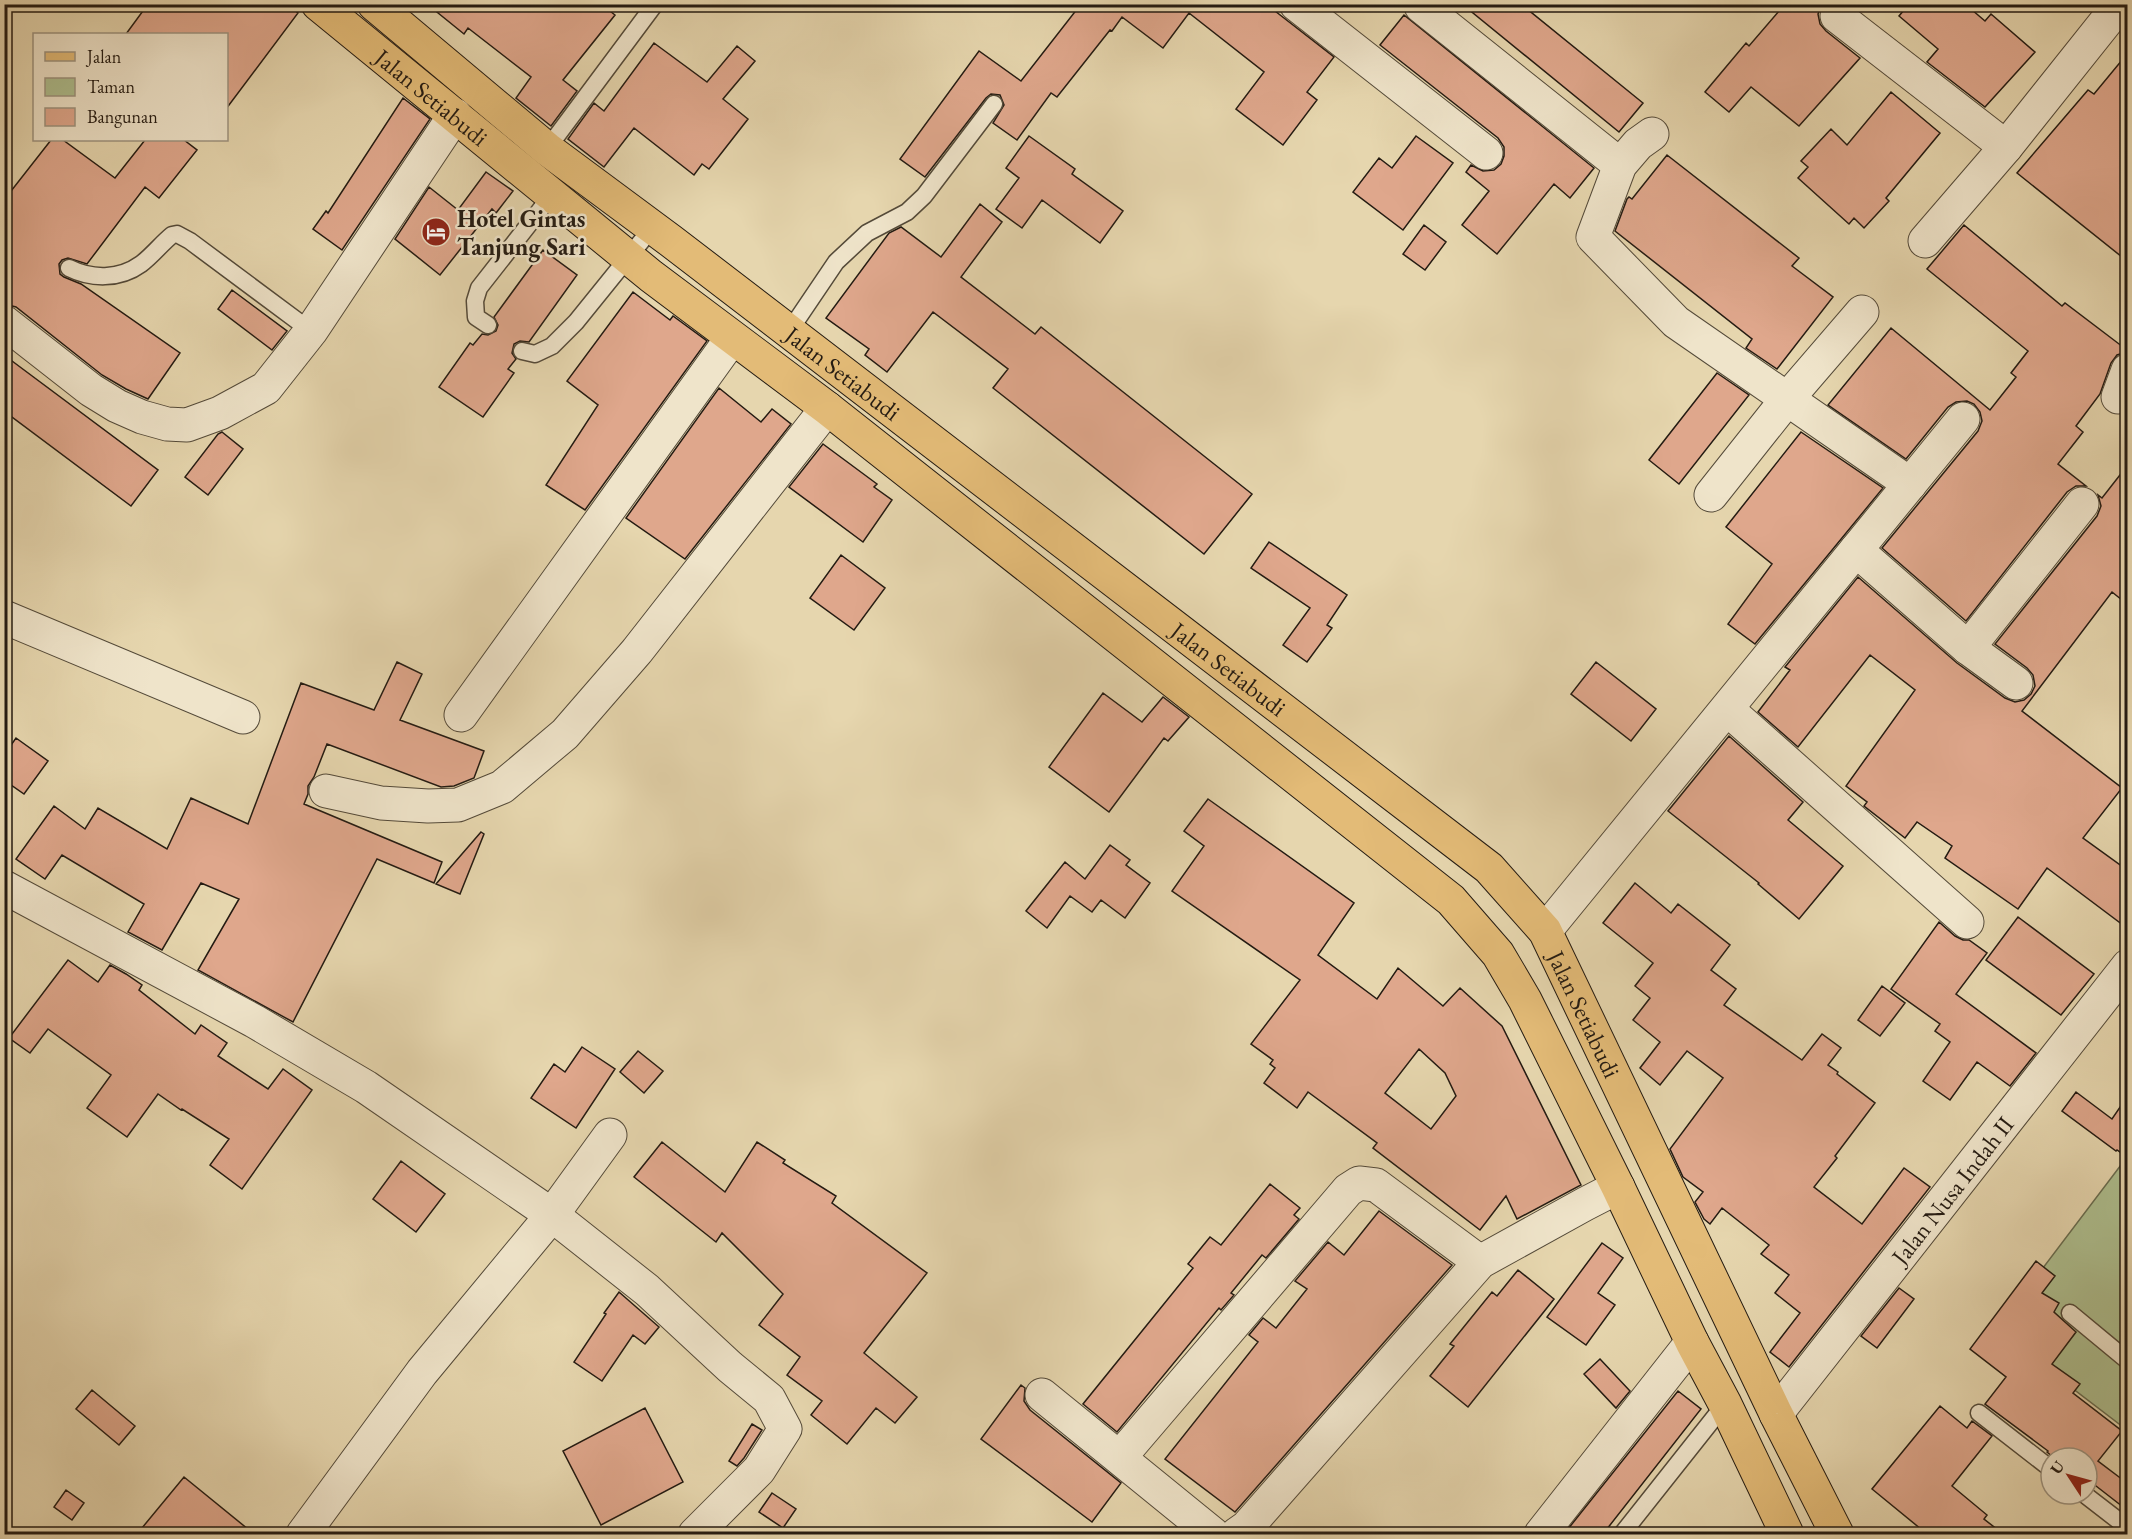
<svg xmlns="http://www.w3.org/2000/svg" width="2132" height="1539" viewBox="0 0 2132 1539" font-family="'EB Garamond',serif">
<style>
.green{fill:#aebf8f;stroke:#696d50;stroke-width:1.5}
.building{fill:#dfa78c;stroke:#241b12;stroke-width:1.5;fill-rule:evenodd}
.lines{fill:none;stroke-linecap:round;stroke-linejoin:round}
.service-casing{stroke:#544a39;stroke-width:19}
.minor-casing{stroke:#544a39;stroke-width:35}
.primary-casing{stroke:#241b12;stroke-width:35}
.service{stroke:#efe4ca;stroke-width:16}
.minor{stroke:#efe4ca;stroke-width:33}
.primary{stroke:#e3bb77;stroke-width:33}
.labels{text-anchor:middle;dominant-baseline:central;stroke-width:5;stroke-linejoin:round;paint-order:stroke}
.street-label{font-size:24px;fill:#241b12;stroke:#efe4ca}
.poi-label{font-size:24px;font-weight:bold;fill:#241b12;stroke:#efe4ca;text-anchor:start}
</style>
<rect width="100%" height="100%" fill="#e6d6ae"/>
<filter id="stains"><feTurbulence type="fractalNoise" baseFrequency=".00333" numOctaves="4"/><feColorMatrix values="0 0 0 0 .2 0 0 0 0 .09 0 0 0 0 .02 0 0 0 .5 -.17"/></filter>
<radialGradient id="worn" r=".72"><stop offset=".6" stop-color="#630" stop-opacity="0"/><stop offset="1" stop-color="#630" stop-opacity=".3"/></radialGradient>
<path class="green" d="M 2127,1157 L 2127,1430 L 1996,1330 Z"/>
<path class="building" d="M 148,4 L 287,4 L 298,13 L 226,109 L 226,34 L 126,34 Z
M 427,4 L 601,4 L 615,15 L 563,80 L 577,91 L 551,126 L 516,98 L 531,77 L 468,28 L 464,34 Z
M 1081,4 L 1266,4 L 1334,57 L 1307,92 L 1317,100 L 1283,145 L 1236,109 L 1264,72 L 1189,13 L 1163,48 L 1122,17 L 1112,31 L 1110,30 L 1057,97 L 1051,93 L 1017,140 L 993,123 L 1004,105 L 1000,95 L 991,94 L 986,98 L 925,177 L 900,159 L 979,51 L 1021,81 Z
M 1462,4 L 1521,4 L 1643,103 L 1619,132 Z
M 1785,4 L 1822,4 L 1818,14 L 1820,24 L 1826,31 L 1860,58 L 1799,126 L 1751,87 L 1729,112 L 1705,92 L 1746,43 L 1749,46 Z
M 1909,4 L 1965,4 L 1985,21 L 1991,14 L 2035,52 L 1985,107 L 1927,62 L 1938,49 L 1899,16 Z
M 1404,15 L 1594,168 L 1570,198 L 1554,184 L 1497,254 L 1462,225 L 1489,191 L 1466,172 L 1471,165 L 1483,171 L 1494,170 L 1501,164 L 1504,156 L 1504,147 L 1498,138 L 1380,45 Z
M 654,43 L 707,82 L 737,46 L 755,61 L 723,99 L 748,119 L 709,169 L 702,164 L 694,175 L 634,128 L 604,167 L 568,139 L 594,103 L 604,111 Z
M 2127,54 L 2127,261 L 2017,173 L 2088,90 L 2094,94 Z
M 1891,92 L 1940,133 L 1886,198 L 1889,201 L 1864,228 L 1854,218 L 1849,224 L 1798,178 L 1808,167 L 1801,161 L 1831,129 L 1847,145 Z
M 403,98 L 430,119 L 342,250 L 313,229 L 326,211 L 328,213 Z
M 1029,136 L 1075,169 L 1072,174 L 1123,211 L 1100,243 L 1042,200 L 1022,228 L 996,209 L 1019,178 L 1006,168 Z
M 1416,136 L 1453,163 L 1403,230 L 1353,192 L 1379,158 L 1392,168 Z
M 51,140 L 63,140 L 115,178 L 145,140 L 184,140 L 197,150 L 159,198 L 145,187 L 87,264 L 68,258 L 62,260 L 59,264 L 60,274 L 64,277 L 81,284 L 180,353 L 148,399 L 126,389 L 102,375 L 16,307 L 4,304 L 4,200 Z
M 1667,155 L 1799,258 L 1792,266 L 1833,297 L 1777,369 L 1746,348 L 1752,339 L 1615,231 L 1627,199 L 1629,197 L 1632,199 Z
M 486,172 L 513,191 L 496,213 L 492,209 L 440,275 L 395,239 L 429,187 L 458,210 Z
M 980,204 L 1002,222 L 961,277 L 1035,334 L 1041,327 L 1252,494 L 1204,554 L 993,388 L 1008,369 L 933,312 L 887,372 L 865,355 L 869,349 L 826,318 L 889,233 L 901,227 L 941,257 Z
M 1424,225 L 1446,242 L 1425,270 L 1403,254 Z
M 1964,225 L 2062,306 L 2065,303 L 2127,350 L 2127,352 L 2117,355 L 2111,363 L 2100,394 L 2076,426 L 2083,432 L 2058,464 L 2086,486 L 2076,486 L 2067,492 L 1966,621 L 1882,548 L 1978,431 L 1982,421 L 1980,412 L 1974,404 L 1967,401 L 1956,402 L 1948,407 L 1906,459 L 1828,405 L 1891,328 L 1990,410 L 2016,377 L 2011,373 L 2028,351 L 1927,269 Z
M 543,250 L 577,275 L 529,342 L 520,341 L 514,344 L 512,353 L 516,359 L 508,369 L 514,373 L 483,417 L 439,387 L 470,343 L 473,345 L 482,334 L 488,335 L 496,331 L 498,325 L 494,317 Z
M 232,290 L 287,331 L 272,350 L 218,309 Z
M 633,292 L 670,320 L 673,316 L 707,341 L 585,510 L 546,485 L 598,405 L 567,381 Z
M 4,355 L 158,470 L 131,506 L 4,411 Z
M 1717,373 L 1749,395 L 1679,484 L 1649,460 Z
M 719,388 L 761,422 L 772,409 L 791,424 L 685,559 L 626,518 Z
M 222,432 L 243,449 L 208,495 L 185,477 L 218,434 Z
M 1801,432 L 1883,488 L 1755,644 L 1728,624 L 1772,564 L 1726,527 Z
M 823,444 L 877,484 L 874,487 L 892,500 L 863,542 L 789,487 Z
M 2127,466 L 2127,604 L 2112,592 L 2022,711 L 2122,788 L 2083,838 L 2127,870 L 2127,928 L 2047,868 L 2018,909 L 1945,858 L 1952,846 L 1917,822 L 1905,838 L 1864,806 L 1867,802 L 1846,786 L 1915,690 L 1870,655 L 1798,747 L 1758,712 L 1790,670 L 1785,667 L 1858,577 L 1957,663 L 2005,698 L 2015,702 L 2024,700 L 2031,694 L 2035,686 L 2033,675 L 2027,668 L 1995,644 L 2097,516 L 2101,506 L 2098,495 L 2102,498 Z
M 1269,542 L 1347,595 L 1327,625 L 1332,628 L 1307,662 L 1283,645 L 1310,608 L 1251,568 Z
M 841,555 L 885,588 L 854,630 L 810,598 Z
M 397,662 L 422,674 L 400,720 L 484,751 L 474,778 L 454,786 L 441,787 L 327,744 L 314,777 L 308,786 L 308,794 L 304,804 L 442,862 L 434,883 L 377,859 L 293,1022 L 198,970 L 239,899 L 201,883 L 162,950 L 128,932 L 144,904 L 62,855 L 45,879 L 16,859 L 54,806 L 85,829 L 98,808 L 167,849 L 191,798 L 248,824 L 301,683 L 374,710 Z
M 1596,662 L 1656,709 L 1631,741 L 1571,694 Z
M 1103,693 L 1142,722 L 1163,697 L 1189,717 L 1168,741 L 1164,738 L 1109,812 L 1049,767 Z
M 1729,736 L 1803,802 L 1788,820 L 1843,866 L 1799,919 L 1758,884 L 1759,883 L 1668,811 Z
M 16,738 L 48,761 L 24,794 L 4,780 L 4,755 Z
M 1208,799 L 1354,903 L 1318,955 L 1377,999 L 1398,968 L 1443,1006 L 1460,988 L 1502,1026 L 1581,1185 L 1517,1219 L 1506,1196 L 1480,1230 L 1373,1148 L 1377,1143 L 1308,1092 L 1297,1108 L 1264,1083 L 1275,1068 L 1270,1064 L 1273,1060 L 1251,1044 L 1300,980 L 1172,891 L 1204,846 L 1184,831 ZM 1419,1049 L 1445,1073 L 1456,1096 L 1431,1129 L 1385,1093 Z
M 481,832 L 484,834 L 460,894 L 436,884 Z
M 1110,845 L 1130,860 L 1126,865 L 1150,883 L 1125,918 L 1101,900 L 1092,912 L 1070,896 L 1047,928 L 1026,911 L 1065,862 L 1085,879 Z
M 1635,883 L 1671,913 L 1678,904 L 1730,945 L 1711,970 L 1736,989 L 1724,1005 L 1802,1060 L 1822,1034 L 1841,1048 L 1828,1065 L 1838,1072 L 1837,1074 L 1875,1103 L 1835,1156 L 1837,1158 L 1814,1187 L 1862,1224 L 1904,1168 L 1930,1187 L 1789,1367 L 1770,1352 L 1800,1313 L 1775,1293 L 1789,1275 L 1761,1254 L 1769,1245 L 1722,1208 L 1710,1224 L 1704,1219 L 1695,1202 L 1703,1192 L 1683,1177 L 1670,1149 L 1723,1078 L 1687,1051 L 1660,1085 L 1640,1068 L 1660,1042 L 1633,1020 L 1650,998 L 1635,986 L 1653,963 L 1603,923 Z
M 2018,917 L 2094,974 L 2061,1015 L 1986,960 Z
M 1939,922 L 1955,936 L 1963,940 L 1969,940 L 1987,953 L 1956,994 L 2036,1053 L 2010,1086 L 1977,1062 L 1950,1100 L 1923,1081 L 1950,1042 L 1935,1031 L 1940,1024 L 1891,989 Z
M 68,960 L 98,982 L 110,965 L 126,974 L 142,985 L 139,990 L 195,1034 L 201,1025 L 227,1043 L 218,1056 L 268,1089 L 283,1069 L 312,1090 L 242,1189 L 210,1165 L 229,1139 L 182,1109 L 181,1110 L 158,1094 L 127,1137 L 87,1108 L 111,1075 L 48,1029 L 30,1053 L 9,1038 Z
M 1882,986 L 1905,1003 L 1880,1036 L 1858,1020 Z
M 582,1047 L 615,1069 L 576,1128 L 531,1098 L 554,1064 L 565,1072 Z
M 638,1051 L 663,1071 L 644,1093 L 620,1072 Z
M 2076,1092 L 2112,1119 L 2127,1097 L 2127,1157 L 2117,1150 L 2116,1151 L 2062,1111 Z
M 662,1142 L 725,1192 L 757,1142 L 785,1160 L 783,1163 L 836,1196 L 832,1203 L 927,1273 L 864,1353 L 917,1397 L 895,1423 L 876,1408 L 847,1444 L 811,1415 L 822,1401 L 787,1375 L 800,1357 L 759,1325 L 783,1294 L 722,1233 L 716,1242 L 634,1177 Z
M 401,1161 L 445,1194 L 416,1232 L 373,1199 Z
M 1270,1184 L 1300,1208 L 1294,1215 L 1299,1219 L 1266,1258 L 1262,1255 L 1231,1293 L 1234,1295 L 1221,1310 L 1219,1308 L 1117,1432 L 1083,1404 L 1193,1268 L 1188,1264 L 1210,1237 L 1221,1245 Z
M 1379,1211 L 1452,1265 L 1235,1512 L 1165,1459 L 1258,1342 L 1249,1335 L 1263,1318 L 1276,1328 L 1307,1289 L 1295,1281 L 1328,1242 L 1344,1255 Z
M 1602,1243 L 1623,1258 L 1598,1293 L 1615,1305 L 1586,1345 L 1547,1317 Z
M 2036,1261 L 2055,1276 L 2042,1293 L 2059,1303 L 2054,1312 L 2076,1332 L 2052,1364 L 2080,1384 L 2073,1393 L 2122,1431 L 2098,1461 L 2127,1483 L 2127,1510 L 2087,1479 L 2087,1458 L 2054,1458 L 2047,1452 L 2048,1451 L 1985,1404 L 2006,1377 L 1970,1349 Z
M 1518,1270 L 1554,1299 L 1468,1407 L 1430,1376 L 1454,1346 L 1450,1344 L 1492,1292 L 1497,1296 Z
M 1899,1288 L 1914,1299 L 1877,1348 L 1861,1336 Z
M 619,1292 L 659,1327 L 645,1344 L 633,1335 L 602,1381 L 574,1362 L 606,1314 L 604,1313 Z
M 1600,1359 L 1630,1391 L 1616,1408 L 1584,1374 Z
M 1021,1385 L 1025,1388 L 1024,1401 L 1030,1410 L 1121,1483 L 1092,1522 L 981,1439 Z
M 92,1390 L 135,1426 L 119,1445 L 76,1409 Z
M 1678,1391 L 1701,1409 L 1603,1534 L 1564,1534 Z
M 1940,1406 L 1967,1428 L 1972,1421 L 1992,1436 L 1952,1486 L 1987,1515 L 1984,1519 L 2003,1534 L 1927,1534 L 1872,1489 Z
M 645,1408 L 683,1482 L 601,1525 L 563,1451 Z
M 752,1424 L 762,1430 L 744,1458 L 737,1466 L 729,1461 Z
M 184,1477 L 254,1534 L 137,1534 Z
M 66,1490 L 84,1503 L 72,1520 L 54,1507 Z
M 772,1493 L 796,1509 L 783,1528 L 759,1512 Z"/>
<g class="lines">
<g class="service-casing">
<path id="service" d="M 544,153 L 655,4
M 69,268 C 91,279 119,280 141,264 C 152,256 161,244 172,235 L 177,234 L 190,241 L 311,331
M 488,325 L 476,317 L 475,301 L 479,288 L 555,191
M 788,333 L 836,262 L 867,233 L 907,212 L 924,196 L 994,104
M 522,351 L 535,354 L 552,346 L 576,322 L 652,228
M 2070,1313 L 2128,1361
M 1979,1413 L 2051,1469
M 2084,1494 L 2128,1528
M 1622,1534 L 1725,1404"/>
</g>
<g class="minor-casing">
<g id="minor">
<path d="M 1296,4 L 1486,153"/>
<path d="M 1421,6 L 1620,165"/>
<path d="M 1837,16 L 2006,147"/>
<path d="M 1652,134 L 1638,144 L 1620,165 L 1593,237 L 1676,322 L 1910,484"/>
<path d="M 1925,241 L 2006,147 L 2120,4"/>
<path d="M 4,322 L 91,390 L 117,406 L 142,417 L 167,424 L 187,425 L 220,413 L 266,388 L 311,331 L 455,115"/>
<path d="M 2118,397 L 2128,370"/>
<path d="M 1711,495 L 1788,398 L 1862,312"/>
<path d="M 1856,550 L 1968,648 L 2016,683"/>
<path d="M 4,617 L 243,717"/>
<path d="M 1968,648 L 2082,504"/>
<path d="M 1727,709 L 1967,922"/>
<path d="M 461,715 L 732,338"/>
<path d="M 326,791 L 381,803 L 428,806 L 458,805 L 502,787 L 565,734 L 637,651 L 827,408"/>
<path d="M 4,887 L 254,1021 L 366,1087 L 552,1215 L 647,1290 L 730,1367 L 769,1399 L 785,1429 L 759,1470 L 695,1534"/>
<path d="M 1545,931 L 1963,419"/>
<path d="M 1042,1395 L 1213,1534"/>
<path id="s1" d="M 1776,1414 L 2128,966"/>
<path d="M 1120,1457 L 1348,1190 L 1359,1183 L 1376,1185 L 1480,1262"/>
<path d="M 303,1534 L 422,1372 L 552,1215 L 610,1135"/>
<path d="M 1237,1534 L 1247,1527 L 1480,1262 L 1585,1204 L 1618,1187"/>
<path d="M 1541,1534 L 1692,1342"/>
</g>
</g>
<g class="primary-casing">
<g id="primary">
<path id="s2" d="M 318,4 L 651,276 L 827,408 L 1451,900 L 1498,954 L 1525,1000 L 1618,1187 L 1692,1342 L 1725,1404 L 1787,1534"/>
<path id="s3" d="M 374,4 L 547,149 L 671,241 L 1489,868 L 1545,931 L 1776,1414 L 1837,1534"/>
</g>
</g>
<use href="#service" class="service"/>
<use href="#minor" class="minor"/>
<use href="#primary" class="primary"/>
</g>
<defs>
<g id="hotel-disc" transform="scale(1.5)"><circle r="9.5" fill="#8f2418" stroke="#efe4ca"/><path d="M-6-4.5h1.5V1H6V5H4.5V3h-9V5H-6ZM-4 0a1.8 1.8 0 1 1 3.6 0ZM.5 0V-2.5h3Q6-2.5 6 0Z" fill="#fff"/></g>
</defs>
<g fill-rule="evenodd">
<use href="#hotel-disc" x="436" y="232"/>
</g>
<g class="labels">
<g class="street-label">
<text stroke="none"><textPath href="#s2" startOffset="147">Jalan Setiabudi</textPath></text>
<text stroke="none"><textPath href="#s3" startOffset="597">Jalan Setiabudi</textPath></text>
<text stroke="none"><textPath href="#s3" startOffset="1083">Jalan Setiabudi</textPath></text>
<text stroke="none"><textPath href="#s3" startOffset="1587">Jalan Setiabudi</textPath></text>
<text stroke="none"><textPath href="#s1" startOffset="285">Jalan Nusa Indah II</textPath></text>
</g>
<g class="poi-label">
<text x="457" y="218">Hotel Gintas<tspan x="457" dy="28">Tanjung Sari</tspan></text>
</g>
</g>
<rect width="2132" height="1539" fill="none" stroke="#e6d6ae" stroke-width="24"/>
<rect x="6" y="6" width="2120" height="1527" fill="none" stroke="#241b12" stroke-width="3"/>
<rect x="12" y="12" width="2108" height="1515" fill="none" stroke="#241b12" stroke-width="1.5"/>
<rect x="33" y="33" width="195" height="108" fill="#efe4ca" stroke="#9e9480" stroke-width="1.5"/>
<rect x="45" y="52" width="30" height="9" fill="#e3bb77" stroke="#9e9480" stroke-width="1.5"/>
<text x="87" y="63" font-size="18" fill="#241b12">Jalan</text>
<rect x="45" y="78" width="30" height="18" fill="#aebf8f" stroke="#9e9480" stroke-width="1.5"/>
<text x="87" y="93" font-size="18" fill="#241b12">Taman</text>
<rect x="45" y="108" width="30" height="18" fill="#dfa78c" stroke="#9e9480" stroke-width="1.5"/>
<text x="87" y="123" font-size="18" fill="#241b12">Bangunan</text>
<g transform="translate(2069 1476) rotate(306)"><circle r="28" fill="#efe4ca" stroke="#9e9480" stroke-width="1.5"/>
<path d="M0-4.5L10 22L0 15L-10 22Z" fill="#8f2418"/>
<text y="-9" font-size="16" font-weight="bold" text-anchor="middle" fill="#241b12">U</text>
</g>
<rect width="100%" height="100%" filter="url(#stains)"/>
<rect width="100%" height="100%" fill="url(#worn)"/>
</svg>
